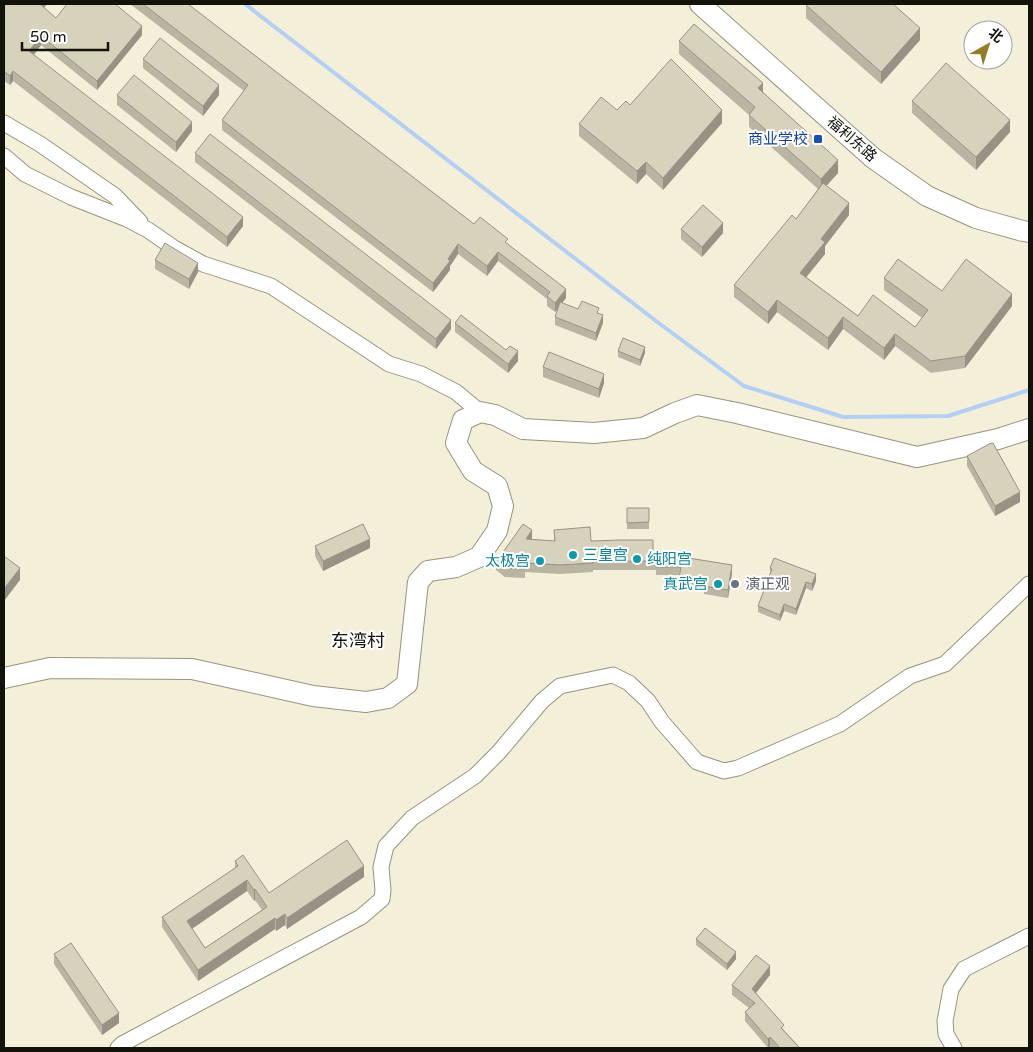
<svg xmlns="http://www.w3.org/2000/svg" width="1033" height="1052" viewBox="0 0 1033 1052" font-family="'Varela Round','Noto Sans SC',sans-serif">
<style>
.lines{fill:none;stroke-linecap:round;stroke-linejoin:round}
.stream{stroke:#b4cff4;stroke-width:4}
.minor-casing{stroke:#98937e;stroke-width:17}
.major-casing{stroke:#98937e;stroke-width:22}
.minor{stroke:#fff;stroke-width:15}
.major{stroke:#fff;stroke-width:20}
.wall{fill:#b9b5a2;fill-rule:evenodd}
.shaded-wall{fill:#969384}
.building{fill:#d7d2bc;stroke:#969384;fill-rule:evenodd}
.transit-dot{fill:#1a4fb4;stroke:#fff;stroke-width:2}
.culture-dot{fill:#0f9aa8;stroke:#fff;stroke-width:2}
.worship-dot{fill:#6b7280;stroke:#fff;stroke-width:2}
.labels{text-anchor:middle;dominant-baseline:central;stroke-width:4;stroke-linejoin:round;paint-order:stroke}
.transit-label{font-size:15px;fill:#164399;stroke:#fff;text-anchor:end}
.street-label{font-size:15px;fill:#14130b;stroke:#fff}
.culture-label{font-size:15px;fill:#0d838f;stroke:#fff;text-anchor:start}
.worship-label{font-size:15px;fill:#5b616d;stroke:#fff;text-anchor:start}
.quarter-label{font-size:18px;fill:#14130b;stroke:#fff}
</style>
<rect width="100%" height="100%" fill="#f4efd8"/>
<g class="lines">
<path class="stream" d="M 245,4 L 660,324 L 744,386 L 843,417 L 948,416 L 1029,390"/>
<g class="minor-casing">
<path id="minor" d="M 4,123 L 40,144 L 115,196 L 140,222
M 4,156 L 25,174 L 71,197 L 127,219 L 148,230 L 174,248 L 203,264 L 271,286 L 389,364 L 421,374 L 456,392 L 480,412
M 118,1048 L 122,1044 L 361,917 L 382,899 L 383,890 L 381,867 L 386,846 L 412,818 L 475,776 L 499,752 L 542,701 L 560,686 L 613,675 L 629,683 L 648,701 L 662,722 L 697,762 L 724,771 L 738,768 L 840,724 L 910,676 L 945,664 L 1029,584
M 954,1048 L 946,1034 L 945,1021 L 951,989 L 964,969 L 1029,936"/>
</g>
<g class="major-casing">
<path id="major" d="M 700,4 L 873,158 L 927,196 L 976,218 L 1023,231 L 1029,232
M 4,678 L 50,668 L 192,669 L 313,696 L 366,702 L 388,698 L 407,684 L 418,582 L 428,571 L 456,567 L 479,557 L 497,531 L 503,506 L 497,486 L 473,471 L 456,443 L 463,420 L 480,412 L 495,415 L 523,429 L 594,433 L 643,428 L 675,413 L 697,405 L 737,413 L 917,457 L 998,439 L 1029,429"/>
</g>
<use href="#minor" class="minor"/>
<use href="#major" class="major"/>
</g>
<path class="wall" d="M 4,4 L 44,8 L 56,18 L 142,35 L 97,90 L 41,45 L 34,55 L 243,226 L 227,247 L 13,81 L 10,85 L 4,81 Z
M 130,4 L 188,4 L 474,224 L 508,244 L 566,298 L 562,303 L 578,309 L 599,313 L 603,323 L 596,341 L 555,325 L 555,317 L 558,309 L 555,312 L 547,306 L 547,299 L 498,261 L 487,276 L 458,254 L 450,266 L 450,270 L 433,292 L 222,130 L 222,120 L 244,91 Z
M 806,5 L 920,40 L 881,84 L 806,18 Z
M 679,41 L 763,92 L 838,173 L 826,186 L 849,215 L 825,246 L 825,254 L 806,277 L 858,316 L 915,327 L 922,318 L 884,290 L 884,278 L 942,291 L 1012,306 L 965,368 L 931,373 L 895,346 L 884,360 L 843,329 L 828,350 L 777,312 L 768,324 L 734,297 L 734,285 L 796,219 L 818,189 L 749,127 L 749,115 L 679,54 Z
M 143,59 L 219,95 L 203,116 L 143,68 Z
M 117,95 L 192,131 L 176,152 L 117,105 Z
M 912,101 L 1010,132 L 976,170 L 912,113 Z
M 630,105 L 722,123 L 663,190 L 646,174 L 637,184 L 579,136 L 579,124 Z
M 195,153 L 451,329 L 436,349 L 195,162 Z
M 681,229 L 723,233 L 702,257 L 681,239 Z
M 155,260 L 198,272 L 189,289 L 155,269 Z
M 455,323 L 518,361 L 508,373 L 455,332 Z
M 618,351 L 645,353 L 640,366 L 618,357 Z
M 543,367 L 604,383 L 599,398 L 543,377 Z
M 967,456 L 1020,502 L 995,516 L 967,466 Z
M 627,508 L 649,508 L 649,529 L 627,529 Z
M 554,530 L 591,541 L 676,556 L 732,573 L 728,598 L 704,594 L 704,591 L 679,587 L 680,575 L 656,575 L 656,570 L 593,570 L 593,572 L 560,574 L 525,572 L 525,578 L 505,577 L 496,570 L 496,562 L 532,539 L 532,540 L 554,541 Z
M 315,546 L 370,548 L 323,571 L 315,556 Z
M 770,568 L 816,581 L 812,591 L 806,588 L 796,615 L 784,611 L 780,621 L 758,612 L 758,606 L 770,573 Z
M 235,861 L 269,893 L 364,877 L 287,929 L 285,925 L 276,931 L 275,929 L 198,981 L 162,927 L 162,917 L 235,868 ZM 247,891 L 254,901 L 255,900 L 262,910 L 205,948 L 192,929 Z
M 696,939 L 736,959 L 727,970 L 696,945 Z
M 54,954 L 119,1023 L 102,1035 L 54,964 Z
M 770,975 L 756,993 L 784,1030 L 800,1048 L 771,1048 L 770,1047 L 768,1048 L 745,1021 L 745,1012 L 749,1008 L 732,995 L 732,985 Z"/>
<path class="shaded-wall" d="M 40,4 L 47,4 L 39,14 Z
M 142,26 L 142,35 L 97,90 L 97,81 Z
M 920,28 L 920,40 L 881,84 L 881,72 Z
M 41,36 L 41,45 L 29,61 L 29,51 Z
M 13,71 L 13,81 L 10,85 L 10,76 Z
M 763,83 L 763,95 L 758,88 Z
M 219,85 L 219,95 L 203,116 L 203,106 Z
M 722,110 L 722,123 L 663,190 L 663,178 Z
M 1010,120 L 1010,132 L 976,170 L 976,157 Z
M 192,122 L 192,131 L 176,152 L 176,142 Z
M 838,160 L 838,173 L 821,192 L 821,179 Z
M 646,162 L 646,174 L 637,184 L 637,171 Z
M 849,203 L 849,215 L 825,246 L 825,254 L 800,285 L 800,273 L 821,239 Z
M 243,217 L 243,226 L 227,247 L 227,237 Z
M 723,223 L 723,233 L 702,257 L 702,247 Z
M 458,244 L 458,254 L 450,266 L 450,270 L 433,292 L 433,283 L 448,259 Z
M 498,252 L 498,261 L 487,276 L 487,266 Z
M 198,263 L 198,272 L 189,289 L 189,279 Z
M 566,289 L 566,298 L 555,312 L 555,303 Z
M 1012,294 L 1012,306 L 965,368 L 965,356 Z
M 777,300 L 777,312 L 768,324 L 768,312 Z
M 603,315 L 603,323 L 596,341 L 596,333 Z
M 843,317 L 843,329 L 828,350 L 828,338 Z
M 451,320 L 451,329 L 436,349 L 436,339 Z
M 895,334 L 895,346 L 884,360 L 884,348 Z
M 645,347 L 645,353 L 640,366 L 640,360 Z
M 518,351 L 518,361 L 508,373 L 508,364 Z
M 604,374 L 604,383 L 599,398 L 599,389 Z
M 1020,492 L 1020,502 L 995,516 L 995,506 Z
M 532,530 L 532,539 L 526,548 L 526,539 Z
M 370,539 L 370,548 L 323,571 L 323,561 Z
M 732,565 L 732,573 L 728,598 L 728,590 Z
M 20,568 L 20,580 L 4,601 L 4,589 Z
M 816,574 L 816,581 L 812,591 L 812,584 Z
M 806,582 L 806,588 L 796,615 L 796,609 Z
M 784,604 L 784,611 L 780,621 L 780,615 Z
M 364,866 L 364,877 L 287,929 L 287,918 Z
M 247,880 L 247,891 L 187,932 L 187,921 Z
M 255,889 L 255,900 L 254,901 L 254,890 Z
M 285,914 L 285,925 L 276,931 L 276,920 Z
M 275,918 L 275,929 L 198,981 L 198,970 Z
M 736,952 L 736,959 L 727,970 L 727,964 Z
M 770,966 L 770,975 L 752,998 L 752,989 Z
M 119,1013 L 119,1023 L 102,1035 L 102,1025 Z
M 770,1037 L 770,1047 L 768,1048 L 768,1039 Z"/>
<path class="building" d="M 4,4 L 40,4 L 56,18 L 67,4 L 115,4 L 142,26 L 97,81 L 41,36 L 29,51 L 243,217 L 227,237 L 13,71 L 10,76 L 4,71 Z
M 143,4 L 188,4 L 474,224 L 480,217 L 508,239 L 505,242 L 566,289 L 555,303 L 547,296 L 550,292 L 498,252 L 487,266 L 458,244 L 448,259 L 450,261 L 433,283 L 222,120 L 248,85 Z
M 808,4 L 893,4 L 920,28 L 881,72 L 806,5 Z
M 694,24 L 763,83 L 758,88 L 838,160 L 821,179 L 749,115 L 755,107 L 679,41 Z
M 160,38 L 219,85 L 203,106 L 143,59 Z
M 671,59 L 722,110 L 663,178 L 646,162 L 637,171 L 579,124 L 601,97 L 617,110 L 626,101 L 630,105 Z
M 946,63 L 1010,120 L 976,157 L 912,101 Z
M 134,75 L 192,122 L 176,142 L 117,95 Z
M 210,134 L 451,320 L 436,339 L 195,153 Z
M 823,183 L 849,203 L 821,239 L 825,242 L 800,273 L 858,316 L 873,295 L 915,327 L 928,310 L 884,278 L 898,259 L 942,291 L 966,259 L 1012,294 L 965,356 L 931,361 L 895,334 L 884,348 L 843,317 L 828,338 L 777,300 L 768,312 L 734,285 L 792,215 L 796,219 Z
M 703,205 L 723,223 L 702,247 L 681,229 Z
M 165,243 L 198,263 L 189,279 L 155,260 Z
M 582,301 L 599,308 L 597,313 L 603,315 L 596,333 L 555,317 L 560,302 L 578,309 Z
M 461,315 L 506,350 L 510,346 L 518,351 L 508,364 L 455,323 Z
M 623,338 L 645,347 L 640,360 L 618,351 Z
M 549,352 L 604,374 L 599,389 L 543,367 Z
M 993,443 L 1020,492 L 995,506 L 967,456 L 989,444 Z
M 627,508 L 649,508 L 649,522 L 627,523 Z
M 363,524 L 370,539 L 323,561 L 315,546 Z
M 523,524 L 532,530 L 526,539 L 555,541 L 554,530 L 590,527 L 591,541 L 620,540 L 653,540 L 653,552 L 676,552 L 676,556 L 732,565 L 728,590 L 704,586 L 704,582 L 679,578 L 681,567 L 656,567 L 656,561 L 592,561 L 593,563 L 560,565 L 525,563 L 525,569 L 505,568 L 496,562 Z
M 4,556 L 20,568 L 4,589 Z
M 774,558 L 816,574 L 812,584 L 806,582 L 796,609 L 784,604 L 780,615 L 758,606 L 772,569 L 770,568 Z
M 347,840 L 364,866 L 287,918 L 285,914 L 276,920 L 275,918 L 198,970 L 162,917 L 238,866 L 235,861 L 243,855 L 269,893 ZM 247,880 L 254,890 L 255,889 L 267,907 L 205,948 L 187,921 Z
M 705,928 L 736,952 L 727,964 L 696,939 Z
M 71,943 L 119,1013 L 102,1025 L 54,954 Z
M 756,955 L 770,966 L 752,989 L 784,1025 L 781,1028 L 800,1048 L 780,1048 L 770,1037 L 768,1039 L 745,1012 L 755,1003 L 732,985 Z"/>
<rect class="transit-dot" x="813" y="134" width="10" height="10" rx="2.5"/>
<g class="culture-dot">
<circle cx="573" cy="555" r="5"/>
<circle cx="637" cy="559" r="5"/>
<circle cx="540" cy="561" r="5"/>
<circle cx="718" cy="584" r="5"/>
</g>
<circle class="worship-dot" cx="735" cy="584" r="5"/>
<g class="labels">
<g class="transit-label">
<text x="808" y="139">商业学校</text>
</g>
<g class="street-label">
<text transform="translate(852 139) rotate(41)">福利东路</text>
</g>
<g class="culture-label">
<text x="583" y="555">三皇宫</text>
<text x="647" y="559">纯阳宫</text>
<text x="530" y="561" text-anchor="end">太极宫</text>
<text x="708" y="584" text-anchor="end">真武宫</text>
</g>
<g class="worship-label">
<text x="745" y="584">演正观</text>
</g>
<g class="quarter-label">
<text x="358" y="641">东湾村</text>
</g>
</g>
<rect width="1033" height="1052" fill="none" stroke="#14130b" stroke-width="10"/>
<g transform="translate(988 45) rotate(39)"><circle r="24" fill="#ffffff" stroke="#a1a19d"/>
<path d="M0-4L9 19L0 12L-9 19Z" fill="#927d24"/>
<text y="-8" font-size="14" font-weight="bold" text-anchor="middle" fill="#14130b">北</text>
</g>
<path d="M22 42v8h86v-8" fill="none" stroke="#14130b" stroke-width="2.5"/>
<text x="30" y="42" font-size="15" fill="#14130b" stroke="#ffffff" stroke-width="4" paint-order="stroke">50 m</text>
</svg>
